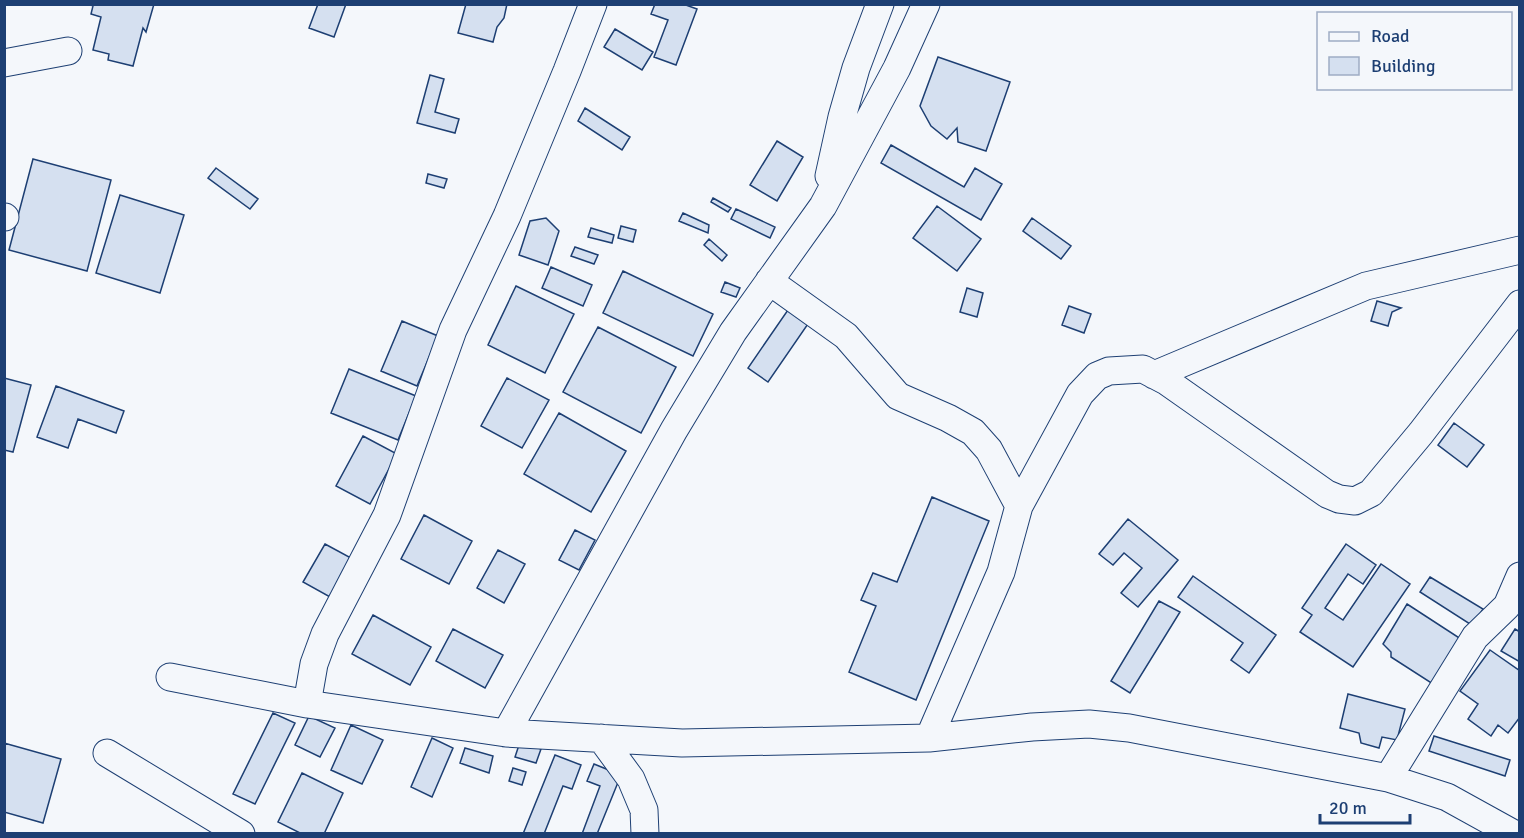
<svg xmlns="http://www.w3.org/2000/svg" width="1524" height="838" viewBox="0 0 1524 838" font-family="Signika,sans-serif">
<style>
.building{fill:#d5e0f0;stroke:#1d3f73;stroke-width:1.5}
.lines{fill:none;stroke-linecap:round;stroke-linejoin:round}
.street-casing{stroke:#1d3f73;stroke-width:29}
.street{stroke:#f4f7fb;stroke-width:27}
</style>
<rect width="100%" height="100%" fill="#f4f7fb"/>
<path class="building" d="M 89,4 L 154,4 L 146,32 L 143,28 L 133,66 L 108,60 L 109,54 L 93,50 L 101,17 L 91,14 L 93,6 Z
M 318,4 L 346,4 L 334,37 L 309,28 Z
M 466,4 L 507,4 L 504,18 L 497,27 L 493,42 L 458,33 Z
M 655,4 L 683,4 L 697,9 L 676,65 L 654,57 L 668,20 L 651,14 Z
M 615,29 L 653,52 L 642,70 L 604,47 Z
M 938,57 L 1010,82 L 986,151 L 958,142 L 957,128 L 947,139 L 931,126 L 920,106 Z
M 430,75 L 444,79 L 435,112 L 459,119 L 455,133 L 417,123 Z
M 585,108 L 630,137 L 622,150 L 578,121 Z
M 777,141 L 803,157 L 777,201 L 750,185 Z
M 891,145 L 964,187 L 975,168 L 1002,184 L 981,220 L 881,163 Z
M 33,159 L 111,180 L 87,271 L 9,250 Z
M 216,168 L 258,199 L 250,209 L 208,178 Z
M 428,174 L 447,179 L 444,188 L 426,183 Z
M 120,195 L 184,215 L 160,293 L 96,273 Z
M 713,198 L 731,208 L 728,212 L 711,202 Z
M 937,206 L 981,239 L 957,271 L 913,238 Z
M 736,209 L 775,227 L 770,238 L 731,219 Z
M 683,213 L 709,225 L 708,233 L 679,221 Z
M 546,218 L 559,231 L 548,265 L 519,255 L 530,221 Z
M 1032,218 L 1071,246 L 1061,259 L 1023,231 Z
M 621,226 L 636,230 L 633,242 L 618,238 Z
M 591,228 L 614,235 L 612,243 L 588,237 Z
M 709,239 L 727,255 L 722,261 L 704,245 Z
M 575,247 L 598,255 L 594,264 L 571,256 Z
M 551,267 L 592,285 L 583,306 L 542,288 Z
M 623,271 L 713,314 L 693,356 L 603,313 Z
M 725,282 L 740,288 L 736,297 L 721,292 Z
M 516,286 L 574,314 L 545,373 L 488,345 Z
M 967,288 L 983,293 L 977,317 L 960,312 Z
M 1377,301 L 1401,308 L 1392,312 L 1388,326 L 1371,321 Z
M 1069,306 L 1091,314 L 1084,333 L 1062,325 Z
M 790,307 L 810,321 L 768,382 L 748,368 Z
M 402,321 L 438,336 L 417,386 L 381,371 Z
M 598,327 L 676,367 L 641,433 L 563,392 Z
M 349,369 L 416,396 L 398,440 L 331,413 Z
M 4,378 L 31,385 L 13,452 L 4,450 Z
M 507,378 L 549,400 L 522,448 L 481,426 Z
M 56,386 L 124,411 L 116,433 L 78,419 L 68,448 L 37,437 Z
M 559,413 L 626,451 L 591,512 L 524,474 Z
M 1454,423 L 1484,445 L 1467,467 L 1438,445 Z
M 363,436 L 397,454 L 370,504 L 336,486 Z
M 932,497 L 989,521 L 916,700 L 849,672 L 876,606 L 861,600 L 873,573 L 897,582 Z
M 424,515 L 472,541 L 449,584 L 401,559 Z
M 1128,519 L 1178,560 L 1138,607 L 1121,593 L 1142,568 L 1124,553 L 1113,565 L 1099,554 Z
M 575,530 L 595,540 L 579,570 L 559,560 Z
M 325,544 L 351,558 L 330,597 L 303,582 Z
M 1346,544 L 1376,565 L 1363,584 L 1348,574 L 1325,608 L 1343,620 L 1381,564 L 1410,584 L 1353,667 L 1300,632 L 1312,615 L 1302,608 Z
M 498,550 L 525,564 L 504,603 L 477,588 Z
M 1193,576 L 1276,635 L 1249,673 L 1231,660 L 1243,643 L 1178,597 Z
M 1430,577 L 1483,609 L 1473,626 L 1420,592 Z
M 1159,601 L 1180,612 L 1130,693 L 1111,681 Z
M 1407,604 L 1464,641 L 1436,686 L 1391,657 L 1391,652 L 1383,644 Z
M 373,615 L 431,647 L 410,685 L 352,654 Z
M 453,629 L 503,655 L 485,688 L 436,661 Z
M 1515,629 L 1520,632 L 1520,662 L 1501,651 Z
M 1490,650 L 1520,671 L 1520,717 L 1508,733 L 1498,725 L 1491,736 L 1468,719 L 1478,704 L 1460,691 Z
M 1348,694 L 1405,709 L 1397,740 L 1382,737 L 1379,748 L 1361,743 L 1359,733 L 1340,728 Z
M 273,713 L 295,723 L 255,804 L 233,794 Z
M 309,716 L 335,728 L 320,757 L 295,745 Z
M 351,725 L 383,740 L 362,784 L 331,770 Z
M 1434,736 L 1510,760 L 1505,776 L 1429,751 Z
M 432,738 L 453,748 L 432,797 L 411,787 Z
M 520,742 L 541,749 L 536,763 L 515,757 Z
M 4,743 L 61,759 L 43,823 L 4,812 Z
M 465,748 L 493,756 L 489,773 L 460,763 Z
M 555,755 L 581,765 L 572,789 L 563,786 L 544,834 L 523,834 Z
M 594,764 L 621,775 L 597,834 L 582,834 L 600,786 L 587,781 Z
M 513,768 L 526,772 L 522,785 L 509,781 Z
M 302,773 L 343,793 L 324,834 L 302,834 L 278,822 Z"/>
<g class="lines">
<g class="street-casing">
<path id="street" d="M 4,63 L 68,51
M 829,176 L 842,117 L 856,68 L 880,4
M 4,217 L 5,217
M 769,281 L 846,336 L 898,396 L 948,418 L 973,432 L 989,450 L 1019,506
M 1154,375 L 1366,286 L 1520,250
M 170,677 L 307,704 L 506,733 L 682,743 L 929,738 L 1032,727 L 1089,724 L 1129,728 L 1388,778 L 1447,797 L 1514,834
M 307,704 L 314,664 L 325,634 L 387,515 L 453,330 L 507,216 L 567,71 L 593,4
M 506,733 L 674,430 L 733,332 L 823,206 L 897,68 L 926,4
M 601,738 L 631,779 L 644,810 L 645,834
M 929,738 L 1001,572 L 1019,506 L 1080,394 L 1097,376 L 1109,371 L 1143,369 L 1166,381 L 1327,494 L 1339,499 L 1355,501 L 1371,493 L 1421,433 L 1520,304
M 107,753 L 241,834
M 1388,778 L 1475,637 L 1507,606 L 1520,576"/>
</g>
<use href="#street" class="street"/>
</g>
<rect width="1524" height="838" fill="none" stroke="#1d3f73" stroke-width="12"/>
<rect x="1317" y="12" width="195" height="78" fill="#f4f7fb" stroke="#9eadc5" stroke-width="1.5"/>
<rect x="1329" y="32" width="30" height="9" fill="#f4f7fb" stroke="#9eadc5" stroke-width="1.5"/>
<text x="1371" y="42" font-size="18" fill="#1d3f73">Road</text>
<rect x="1329" y="57" width="30" height="18" fill="#d5e0f0" stroke="#9eadc5" stroke-width="1.5"/>
<text x="1371" y="72" font-size="18" fill="#1d3f73">Building</text>
<path d="M1320 814v9h90v-9" fill="none" stroke="#1d3f73" stroke-width="3"/>
<text x="1329" y="814" font-size="18" fill="#1d3f73" stroke="#f4f7fb" stroke-width="4.5" paint-order="stroke">20 m</text>
</svg>
